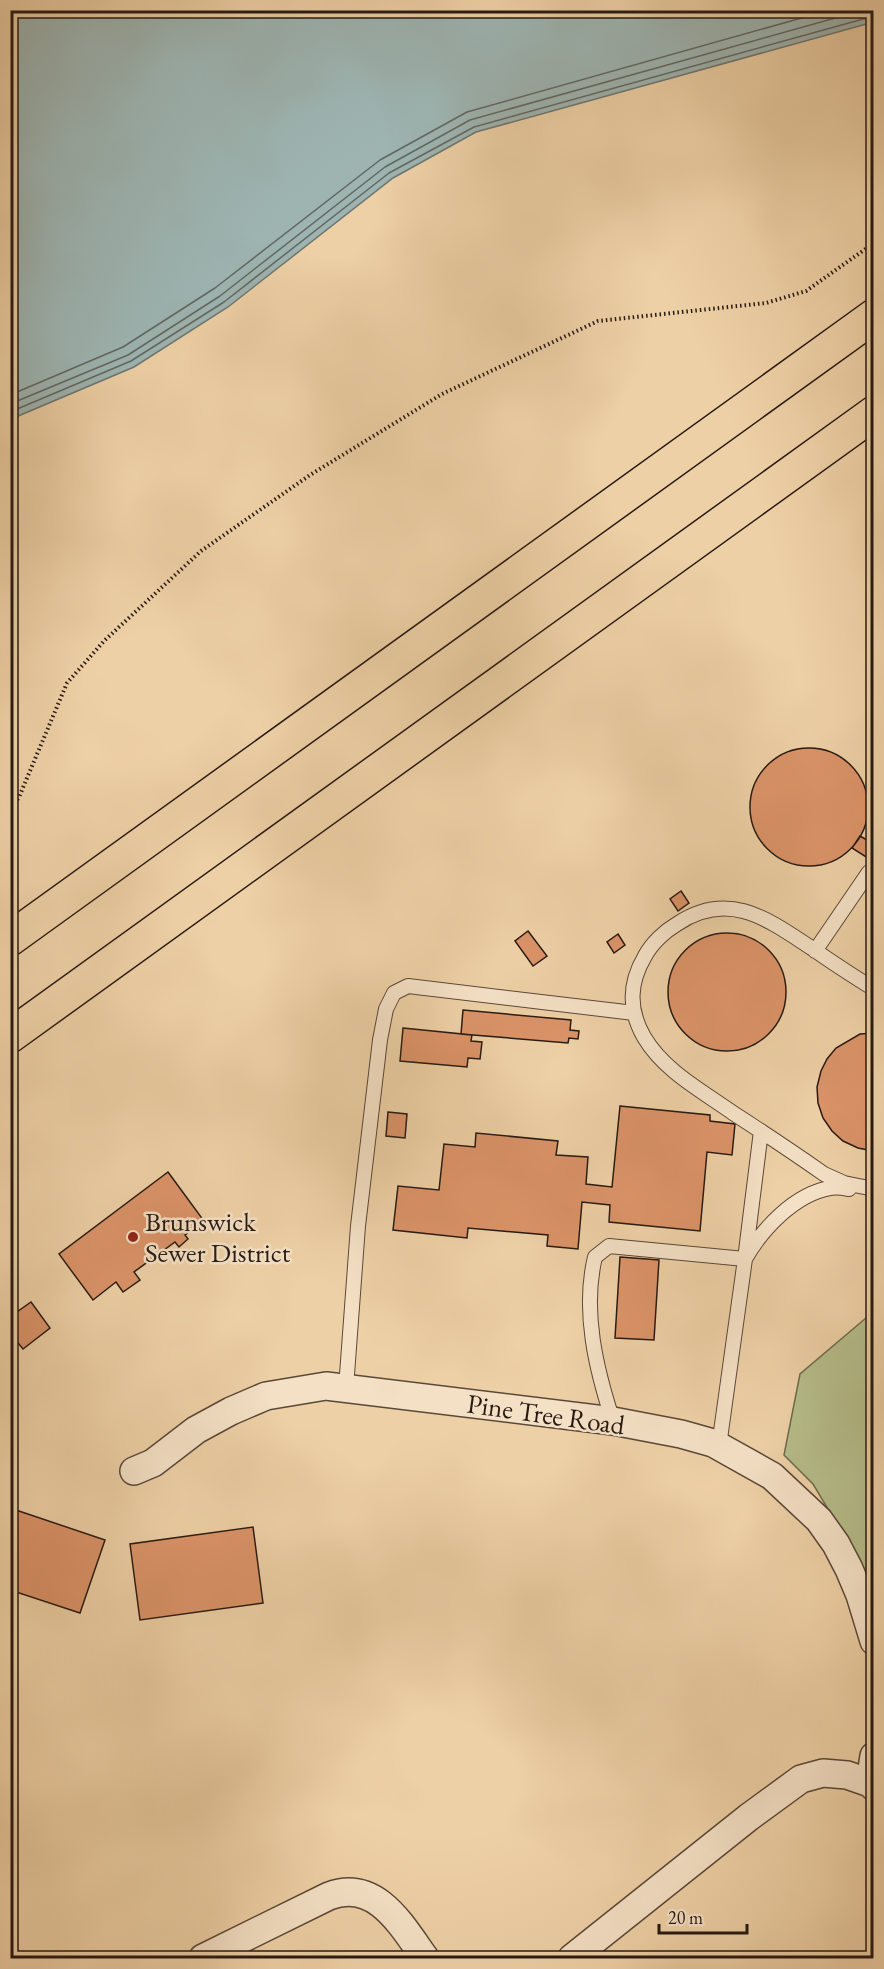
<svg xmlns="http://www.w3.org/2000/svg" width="884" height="1969" viewBox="0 0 884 1969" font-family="'EB Garamond',serif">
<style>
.green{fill:#b5bc89;stroke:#6e6b4e;stroke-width:1.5}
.water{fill:#9db4b1;stroke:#6e7672;stroke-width:1.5}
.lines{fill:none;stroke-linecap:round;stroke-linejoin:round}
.shore{stroke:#626762;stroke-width:1.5}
.building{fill:#db9368;stroke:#281a13;stroke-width:1.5}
.service-casing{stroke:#5a4838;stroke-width:16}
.minor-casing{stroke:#5a4838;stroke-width:30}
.motorway-casing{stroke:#281a13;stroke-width:36}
.path{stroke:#281a13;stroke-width:4;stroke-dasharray:1.5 3;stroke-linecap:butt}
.service{stroke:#f4e0c5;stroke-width:14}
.minor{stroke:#f4e0c5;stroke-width:27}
.motorway{stroke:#eed0a6;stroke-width:33}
.poi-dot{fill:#8f2418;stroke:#f4e0c5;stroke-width:2}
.labels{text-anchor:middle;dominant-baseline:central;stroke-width:5;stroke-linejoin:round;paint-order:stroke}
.poi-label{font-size:27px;fill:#281a13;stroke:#f4e0c5;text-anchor:start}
.street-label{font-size:27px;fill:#281a13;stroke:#f4e0c5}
</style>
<rect width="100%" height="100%" fill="#eed0a6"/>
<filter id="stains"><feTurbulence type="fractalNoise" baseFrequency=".00333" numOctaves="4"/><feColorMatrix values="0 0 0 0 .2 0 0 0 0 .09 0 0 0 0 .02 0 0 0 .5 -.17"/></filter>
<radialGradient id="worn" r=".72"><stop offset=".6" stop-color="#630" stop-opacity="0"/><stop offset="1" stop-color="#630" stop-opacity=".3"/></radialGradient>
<path class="green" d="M 873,1312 L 873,1591 L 852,1549 L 813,1484 L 784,1455 L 800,1374 Z"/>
<path class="water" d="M 11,10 L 873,10 L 874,22 L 476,132 L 393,178 L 228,307 L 134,367 L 11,419 Z"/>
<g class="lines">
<path class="shore" d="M 10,395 L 123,347 L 215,288 L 380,160 L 467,112 L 830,10
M 10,404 L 128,355 L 220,296 L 385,167 L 470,120 L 864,10
M 10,412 L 131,361 L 224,302 L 389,173 L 474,127 L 874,16"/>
</g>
<path class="building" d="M750 807a59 59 0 1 1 118 0a59 59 0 1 1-118 0Z
M 860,836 L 874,844 L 874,862 L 852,848 Z
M 681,891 L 689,903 L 678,911 L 670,899 Z
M 528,931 L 547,956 L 533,966 L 515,941 Z
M668 992a59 59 0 1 1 118 0a59 59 0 1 1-118 0Z
M 618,934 L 625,945 L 614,953 L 607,942 Z
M 463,1010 L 571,1020 L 570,1030 L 579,1031 L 578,1039 L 569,1038 L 568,1043 L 461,1034 Z
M 403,1028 L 472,1035 L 471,1041 L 482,1042 L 480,1059 L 468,1058 L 467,1067 L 400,1061 Z
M 874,1033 L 874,1151 L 873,1151 L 858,1148 L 843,1141 L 832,1131 L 823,1118 L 818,1103 L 817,1087 L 821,1071 L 827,1059 L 836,1048 L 860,1034 Z
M 620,1106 L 710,1115 L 710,1121 L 735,1124 L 732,1155 L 707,1152 L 700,1231 L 609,1222 L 610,1205 L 582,1202 L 578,1249 L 547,1246 L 548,1235 L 468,1228 L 467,1238 L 393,1230 L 398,1186 L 439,1190 L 444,1144 L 475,1147 L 476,1133 L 558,1141 L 556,1155 L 588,1157 L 586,1184 L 612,1187 Z
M 388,1112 L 407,1114 L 405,1138 L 386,1136 Z
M 168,1172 L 204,1221 L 185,1235 L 188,1239 L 179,1247 L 175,1242 L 134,1272 L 140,1280 L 123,1292 L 116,1282 L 93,1300 L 59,1254 Z
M 620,1257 L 659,1260 L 654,1340 L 615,1338 Z
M 31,1302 L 50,1328 L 23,1349 L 10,1333 L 10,1317 Z
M 10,1508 L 105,1540 L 80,1613 L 10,1590 Z
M 253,1527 L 263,1603 L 140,1620 L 130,1544 Z"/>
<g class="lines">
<g class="service-casing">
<path id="service" d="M 815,951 L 869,872
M 874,989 C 853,976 833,963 813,949 C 769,920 729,889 677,924 C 665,931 652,943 645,956 C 629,983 628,1009 644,1037 C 664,1071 702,1091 733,1113 C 764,1133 794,1153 824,1174 L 844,1183 L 874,1189
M 346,1388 L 358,1226 L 380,1040 L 386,1009 L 394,993 L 408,986 L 634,1013
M 613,1421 C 596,1369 582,1311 595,1257 L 609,1246 L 745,1259 L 761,1131
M 719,1446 L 745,1259 C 762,1229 795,1194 830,1188 C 836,1187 843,1188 849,1189"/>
</g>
<g class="minor-casing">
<path id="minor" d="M 134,1471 L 153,1463 L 196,1430 L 231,1411 L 266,1396 L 326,1386 L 613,1421 L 681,1434 L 713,1443 L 772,1476 L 819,1520 L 836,1544 L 849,1569 L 860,1595 L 874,1641
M 870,1783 L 874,1756
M 203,1958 L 329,1896 C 376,1878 402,1926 425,1958
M 572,1958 L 749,1817 L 801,1779 L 823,1773 L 847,1775 L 870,1783 L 874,1787"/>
</g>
<g class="motorway-casing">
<path id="motorway" d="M 10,939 L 874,316
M 10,1036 L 874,413"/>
</g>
<path class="path" d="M 10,811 L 19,797 L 67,683 L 104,641 L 201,551 L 310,475 L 442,394 L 598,321 L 766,303 L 806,291 L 874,243"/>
<use href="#service" class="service"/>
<use href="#minor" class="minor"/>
<use href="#motorway" class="motorway"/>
</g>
<circle class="poi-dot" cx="133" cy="1237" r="6"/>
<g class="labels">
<g class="poi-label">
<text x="145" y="1221">Brunswick<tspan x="145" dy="31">Sewer District</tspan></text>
</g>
<g class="street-label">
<text transform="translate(546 1414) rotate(8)">Pine Tree Road</text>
</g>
</g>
<rect width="884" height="1969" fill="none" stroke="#eed0a6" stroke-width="36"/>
<rect x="12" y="12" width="860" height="1945" fill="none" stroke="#281a13" stroke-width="3"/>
<rect x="18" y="18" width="848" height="1933" fill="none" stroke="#281a13" stroke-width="1.5"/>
<path d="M659 1924v9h88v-9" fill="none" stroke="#281a13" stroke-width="3"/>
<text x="668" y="1924" font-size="18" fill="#281a13" stroke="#f4e0c5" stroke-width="4.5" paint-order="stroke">20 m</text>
<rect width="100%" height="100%" filter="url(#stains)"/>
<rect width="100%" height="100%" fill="url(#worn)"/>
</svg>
